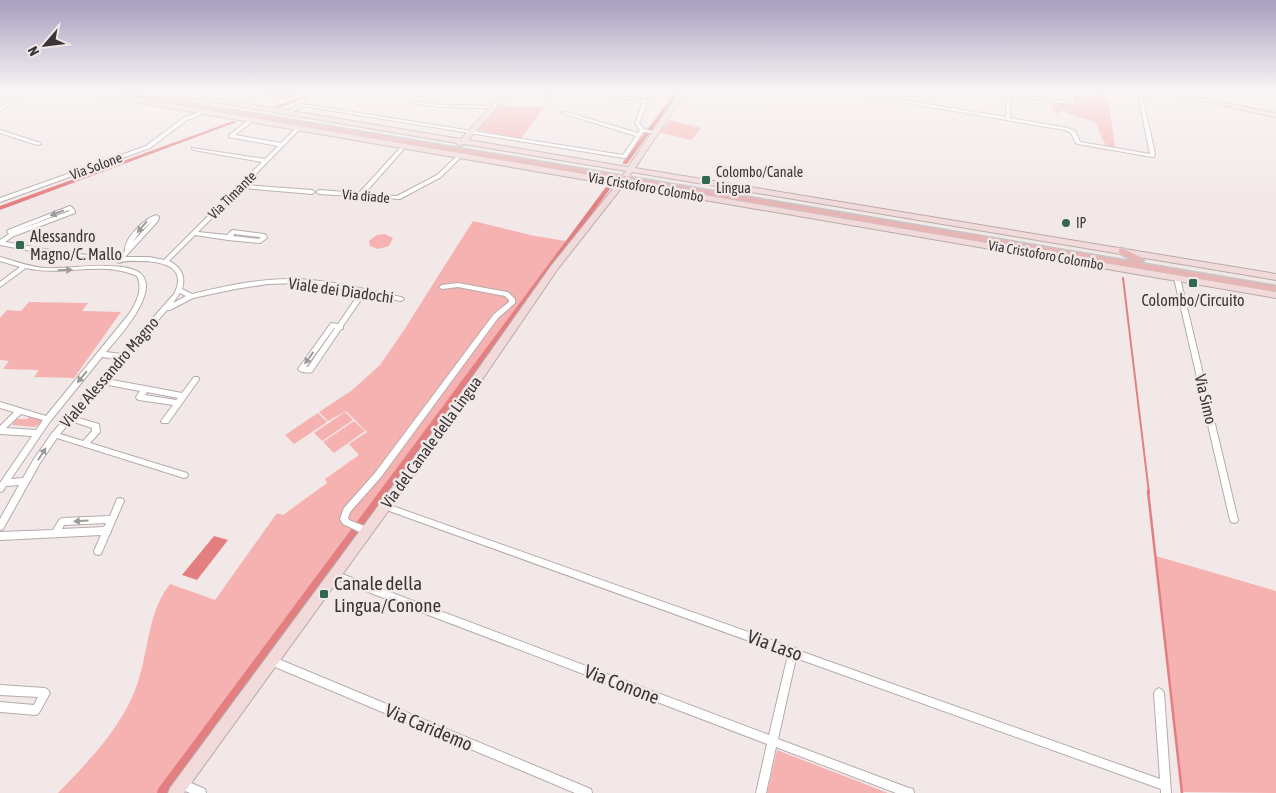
<svg xmlns="http://www.w3.org/2000/svg" width="1276" height="793" viewBox="0 0 1276 793" font-family="'Asap Condensed',sans-serif">
<style>
.green{fill:#f5b2b1}
.water{fill:#e47f81}
.lines{fill:none;stroke-linecap:round;stroke-linejoin:round}
.stream-far1{stroke:#e47f81;stroke-width:2}
.stream{stroke:#e47f81;stroke-width:2.5}
.canal{fill:#e47f81;fill-rule:evenodd}
.street-casing{stroke:#b6abab;stroke-width:2}
.secondary-casing{stroke:#b6abab;stroke-width:2}
.primary-casing{stroke:#c8c7c7;stroke-width:3}
.street{fill:#fff;fill-rule:evenodd}
.secondary{fill:#f2dada;fill-rule:evenodd}
.primary{fill:#e6b5b6;fill-rule:evenodd}
.oneway{fill:#9c9a9a}
.poi-dot{fill:#32684f;stroke:#f3e8e8;stroke-width:2}
.labels{text-anchor:middle;dominant-baseline:central;stroke-width:5;stroke-linejoin:round;paint-order:stroke}
.far-street-label{font-size:14px;fill:#3a3636;stroke:#f3e8e8}
.far-poi-label{font-size:14px;fill:#3a3636;stroke:#f3e8e8;text-anchor:start}
.poi-label{font-size:16px;fill:#3a3636;stroke:#f3e8e8;text-anchor:start}
.street-label{font-size:16px;fill:#3a3636;stroke:#f3e8e8}
.near-poi-label{font-size:19px;fill:#3a3636;stroke:#f3e8e8;text-anchor:start}
.near-street-label{font-size:19px;fill:#3a3636;stroke:#f3e8e8}
</style>
<rect width="100%" height="100%" fill="#f3e8e8"/>
<path class="green" d="M 267,90 L 316,90 L 287,100 L 260,95 Z
M 514,90 L 560,90 L 553,98 L 513,91 Z
M 1092,90 L 1107,90 L 1115,147 L 1106,146 L 1095,122 L 1074,116 L 1063,110 L 1058,114 L 1054,113 L 1051,103 L 1075,105 L 1072,93 L 1092,96 Z
M 500,105 L 545,107 L 521,138 L 478,130 Z
M 670,120 L 701,128 L 691,140 L 659,132 Z
M 473,221 L 530,235 L 571,242 L 171,793 L 58,793 C 89,761 124,725 138,682 C 149,648 148,612 170,584 L 215,600 L 277,513 L 283,515 L 327,483 L 325,479 L 359,455 L 349,444 L 367,432 L 346,411 L 328,421 L 319,412 L 351,391 L 380,365 L 404,330 Z
M 385,234 L 393,238 L 389,246 L 378,249 L 370,246 L 369,241 L 377,235 Z
M 29,302 L 88,303 L 82,311 L 121,312 L 74,378 L 34,377 L 39,370 L 3,369 L 9,361 L 0,360 L 0,318 L 7,310 L 21,311 Z
M 345,412 L 353,420 L 322,441 L 314,433 Z
M 318,413 L 327,422 L 294,444 L 285,435 Z
M 30,416 L 43,421 L 35,427 L 12,425 L 16,419 L 27,419 Z
M 354,421 L 365,431 L 334,453 L 323,442 Z
M 1156,556 L 1276,591 L 1276,793 L 1182,792 Z
M 777,750 L 888,793 L 767,793 Z"/>
<path class="water" d="M 214,536 L 228,540 L 197,580 L 182,575 Z"/>
<g class="lines">
<path class="stream-far1" d="M 1123,278 L 1149,493"/>
<path class="stream" d="M 1148,491 L 1182,793"/>
<path class="canal" d="M 322,90 L 327,90 L 278,108 L 274,107 Z
M 677,90 L 681,90 L 627,164 L 623,164 L 623,162 Z
M 233,121 L 237,122 L 0,210 L 0,206 Z
M 608,186 L 611,188 L 610,189 L 168,793 L 157,793 L 158,789 L 606,187 Z"/>
<g class="street-casing">
<path id="street" d="M 30,90 L 34,90 L 0,111 L 0,108 Z
M 221,90 L 225,90 L 212,100 L 208,100 L 208,98 Z
M 575,90 L 583,90 L 648,100 L 648,101 L 639,123 L 644,129 L 656,132 L 654,133 L 643,132 L 626,158 L 624,158 L 303,106 L 289,113 L 285,112 L 302,104 L 623,155 L 636,136 L 562,113 L 566,112 L 638,133 L 640,130 L 635,123 L 643,102 L 577,91 Z
M 834,90 L 842,90 L 1006,117 L 1007,95 L 983,91 L 981,90 L 1007,92 L 1007,90 L 1009,90 L 1011,91 L 1011,93 L 1069,102 L 1071,103 L 1071,104 L 1011,96 L 1010,118 L 1068,128 L 1075,131 L 1080,142 L 1150,154 L 1137,90 L 1141,90 L 1155,154 L 1154,157 L 1152,157 L 1078,144 L 1076,143 L 1071,133 L 1065,130 L 836,91 Z
M 1182,90 L 1186,90 L 1188,97 L 1184,97 Z
M 411,101 L 439,105 L 495,106 L 497,107 L 495,108 L 439,107 L 413,103 L 411,102 Z
M 203,111 L 207,112 L 187,120 L 150,148 L 0,202 L 0,198 L 146,146 L 183,118 Z
M 250,119 L 254,120 L 235,135 L 281,143 L 297,127 L 301,128 L 245,185 L 312,190 L 315,192 L 312,194 L 242,188 L 198,232 L 227,235 L 231,231 L 233,230 L 264,234 L 266,235 L 267,238 L 260,243 L 228,240 L 195,235 L 169,261 C 181,267 186,276 182,289 L 192,294 C 225,286 260,278 295,279 C 331,280 366,290 401,297 L 403,298 L 404,299 L 403,300 L 401,301 L 365,294 L 343,326 L 343,329 L 341,329 L 312,372 C 308,373 300,373 298,369 L 331,323 L 338,324 L 360,292 L 309,284 L 294,283 L 268,284 L 235,289 L 193,298 L 170,310 L 167,310 L 107,379 L 182,393 L 194,377 L 198,377 L 199,379 L 198,381 L 168,423 L 162,423 L 161,421 L 173,405 L 139,400 L 137,399 L 136,397 L 140,391 L 103,384 L 75,417 L 99,424 L 100,432 L 90,443 L 187,473 L 188,475 L 187,477 L 184,478 L 57,438 L 40,463 L 3,529 L 0,530 L 0,519 L 19,485 L 6,486 L 3,491 L 0,492 L 0,483 L 32,436 L 0,434 L 0,426 L 14,412 L 0,408 L 0,402 L 46,416 L 129,314 C 137,302 143,289 137,276 C 102,260 62,277 26,268 L 0,287 L 0,282 L 20,267 L 0,261 L 0,257 C 15,261 30,267 45,268 C 66,269 86,265 107,266 C 117,266 132,267 140,273 C 162,291 117,339 106,352 L 121,354 L 174,294 C 189,265 159,261 138,261 C 132,261 125,260 119,263 L 116,261 L 53,255 L 0,245 L 0,240 L 9,234 L 7,231 L 8,230 L 70,206 C 72,207 76,211 75,213 L 14,236 L 5,242 L 67,253 L 119,258 L 125,251 C 124,238 144,219 156,215 L 159,217 L 158,221 L 125,257 L 149,257 L 164,260 L 262,162 L 194,150 L 192,149 L 192,148 L 265,159 L 278,146 L 229,137 L 229,135 ZM 69,210 L 70,211 L 13,232 ZM 153,220 L 132,243 L 140,232 ZM 234,234 L 261,237 L 259,239 L 233,236 ZM 180,293 L 186,296 L 173,303 ZM 334,328 L 335,328 L 308,367 L 306,367 ZM 102,357 L 117,359 L 52,433 L 34,459 L 23,478 L 11,479 L 49,423 ZM 147,392 L 178,398 L 176,400 L 145,395 ZM 21,414 L 43,420 L 36,430 L 6,428 ZM 71,421 L 92,428 L 92,431 L 83,441 L 60,434 Z
M 0,130 L 41,143 L 41,144 L 37,145 L 0,133 Z
M 400,148 L 404,149 L 364,194 L 397,196 L 437,175 L 458,155 L 462,156 L 441,177 L 400,199 L 319,194 L 316,192 L 319,190 L 359,193 Z
M 1177,276 L 1180,278 L 1238,520 L 1237,522 L 1234,523 L 1231,522 L 1230,520 L 1174,278 Z
M 458,283 L 507,292 L 509,293 L 515,299 L 515,303 L 498,318 L 381,477 L 350,512 L 348,518 L 349,520 L 369,528 L 370,531 L 369,534 L 366,535 L 343,524 L 340,519 L 344,508 L 375,473 L 494,314 L 509,302 L 509,300 L 505,296 L 458,287 L 442,289 L 439,287 L 442,285 Z
M 120,498 L 123,499 L 124,501 L 101,554 L 98,555 L 95,554 L 94,551 L 101,535 L 0,540 L 0,532 L 53,530 L 59,520 L 62,518 L 110,516 L 117,499 ZM 106,523 L 104,527 L 62,529 L 64,525 Z
M 384,503 L 791,647 L 793,647 L 796,648 L 797,650 L 1160,779 L 1154,693 L 1156,690 L 1159,688 L 1162,690 L 1164,693 L 1171,793 L 1161,793 L 1161,789 L 796,658 L 778,739 L 909,788 L 913,789 L 914,793 L 896,793 L 776,747 L 766,793 L 756,793 L 767,744 L 334,579 L 331,578 L 330,575 L 331,572 L 334,571 L 769,735 L 788,655 L 381,508 L 380,506 L 381,504 Z
M 271,656 L 591,789 L 592,793 L 575,793 L 268,664 L 266,661 L 268,658 Z
M 0,685 L 45,688 L 48,690 L 50,693 L 39,713 L 36,715 L 0,712 L 0,702 L 34,705 L 38,697 L 0,695 Z
M 182,779 L 205,789 L 206,793 L 190,793 L 178,788 L 177,784 L 178,780 Z"/>
</g>
<g class="secondary-casing">
<path id="secondary" d="M 73,90 L 85,90 L 619,180 L 626,171 L 464,144 L 460,146 L 458,145 L 457,143 L 155,92 L 152,90 L 164,90 L 461,139 L 507,90 L 513,90 L 468,140 L 628,167 L 681,90 L 687,90 L 635,168 L 1276,274 L 1276,280 L 632,172 L 626,182 L 1276,292 L 1276,298 L 623,186 L 557,270 L 460,412 L 184,793 L 168,793 L 170,788 L 452,406 L 551,266 L 616,185 L 76,92 Z
M 1151,90 L 1162,90 L 1276,113 L 1276,117 Z"/>
</g>
<g class="primary-casing">
<path id="primary" d="M 99,90 L 114,90 L 1135,262 L 1119,253 L 1119,249 L 1122,248 L 1142,258 L 1144,260 L 1140,263 L 1276,286 L 1276,292 L 103,92 Z"/>
</g>
<use href="#street" class="street"/>
<use href="#secondary" class="secondary"/>
<use href="#primary" class="primary"/>
</g>
<defs><path id="oneway-solid" d="M-6-.8H1V-3.2L6.5 0L1 3.2V.8H-6Z" transform="scale(1.25)"/></defs>
<g class="oneway">
<use href="#oneway-solid" transform="translate(57 213) rotate(159)"/>
<use href="#oneway-solid" transform="translate(142 227) rotate(131)"/>
<use href="#oneway-solid" transform="translate(65 270) rotate(-1)"/>
<use href="#oneway-solid" transform="translate(309 358) rotate(126)"/>
<use href="#oneway-solid" transform="translate(82 377) rotate(130)"/>
<use href="#oneway-solid" transform="translate(42 454) rotate(-57)"/>
<use href="#oneway-solid" transform="translate(81 521) rotate(176)"/>
</g>
<linearGradient id="sky" x2="0" y2="1"><stop stop-color="#a69fbf"/><stop offset="0.45" stop-color="#faf5f5"/><stop offset="1" stop-color="#faf5f5" stop-opacity="0"/></linearGradient>
<rect width="1276" height="201" fill="url(#sky)"/>
<g class="poi-dot">
<rect x="701" y="175" width="10" height="10" rx="2.5"/>
<circle cx="1066" cy="223" r="5"/>
<rect x="15" y="240" width="10" height="10" rx="2.5"/>
<rect x="1188" y="278" width="10" height="10" rx="2.5"/>
<rect x="319" y="589" width="10" height="10" rx="2.5"/>
</g>
<g class="labels">
<g class="far-street-label">
<text transform="translate(96 166) rotate(-20)">Via Solone</text>
<text transform="translate(646 187) rotate(10)">Via Cristoforo Colombo</text>
<text transform="translate(232 195) rotate(-45)">Via Timante</text>
<text transform="translate(366 196) rotate(5)">Via diade</text>
<text transform="translate(1046 255) rotate(10)">Via Cristoforo Colombo</text>
</g>
<g class="far-poi-label">
<text x="716" y="172">Colombo/Canale<tspan x="716" dy="16">Lingua</tspan></text>
<text x="1076" y="223">IP</text>
</g>
<g class="poi-label">
<text x="30" y="236">Alessandro<tspan x="30" dy="18">Magno/C. Mallo</tspan></text>
<text x="1193" y="300" text-anchor="middle">Colombo/Circuito</text>
</g>
<g class="street-label">
<text transform="translate(341 290) rotate(8)">Viale dei Diadochi</text>
<text transform="translate(109 372) rotate(-49)">Viale Alessandro Magno</text>
<text transform="translate(1206 399) rotate(77)">Via Simo</text>
<text transform="translate(431 442) rotate(-54)">Via del Canale della Lingua</text>
</g>
<g class="near-poi-label">
<text x="334" y="583">Canale della<tspan x="334" dy="22">Lingua/Conone</tspan></text>
</g>
<g class="near-street-label">
<text transform="translate(775 645) rotate(20)">Via Laso</text>
<text transform="translate(622 684) rotate(21)">Via Conone</text>
<text transform="translate(429 727) rotate(23)">Via Caridemo</text>
</g>
</g>
<g transform="translate(45 45) rotate(242)" stroke="#f3e8e8" stroke-width="4" paint-order="stroke">
<path d="M0-4L9 19L0 12L-9 19Z" fill="#3a3636"/>
<text y="-8" font-size="14" font-weight="bold" text-anchor="middle" fill="#3a3636">N</text>
</g>
</svg>
